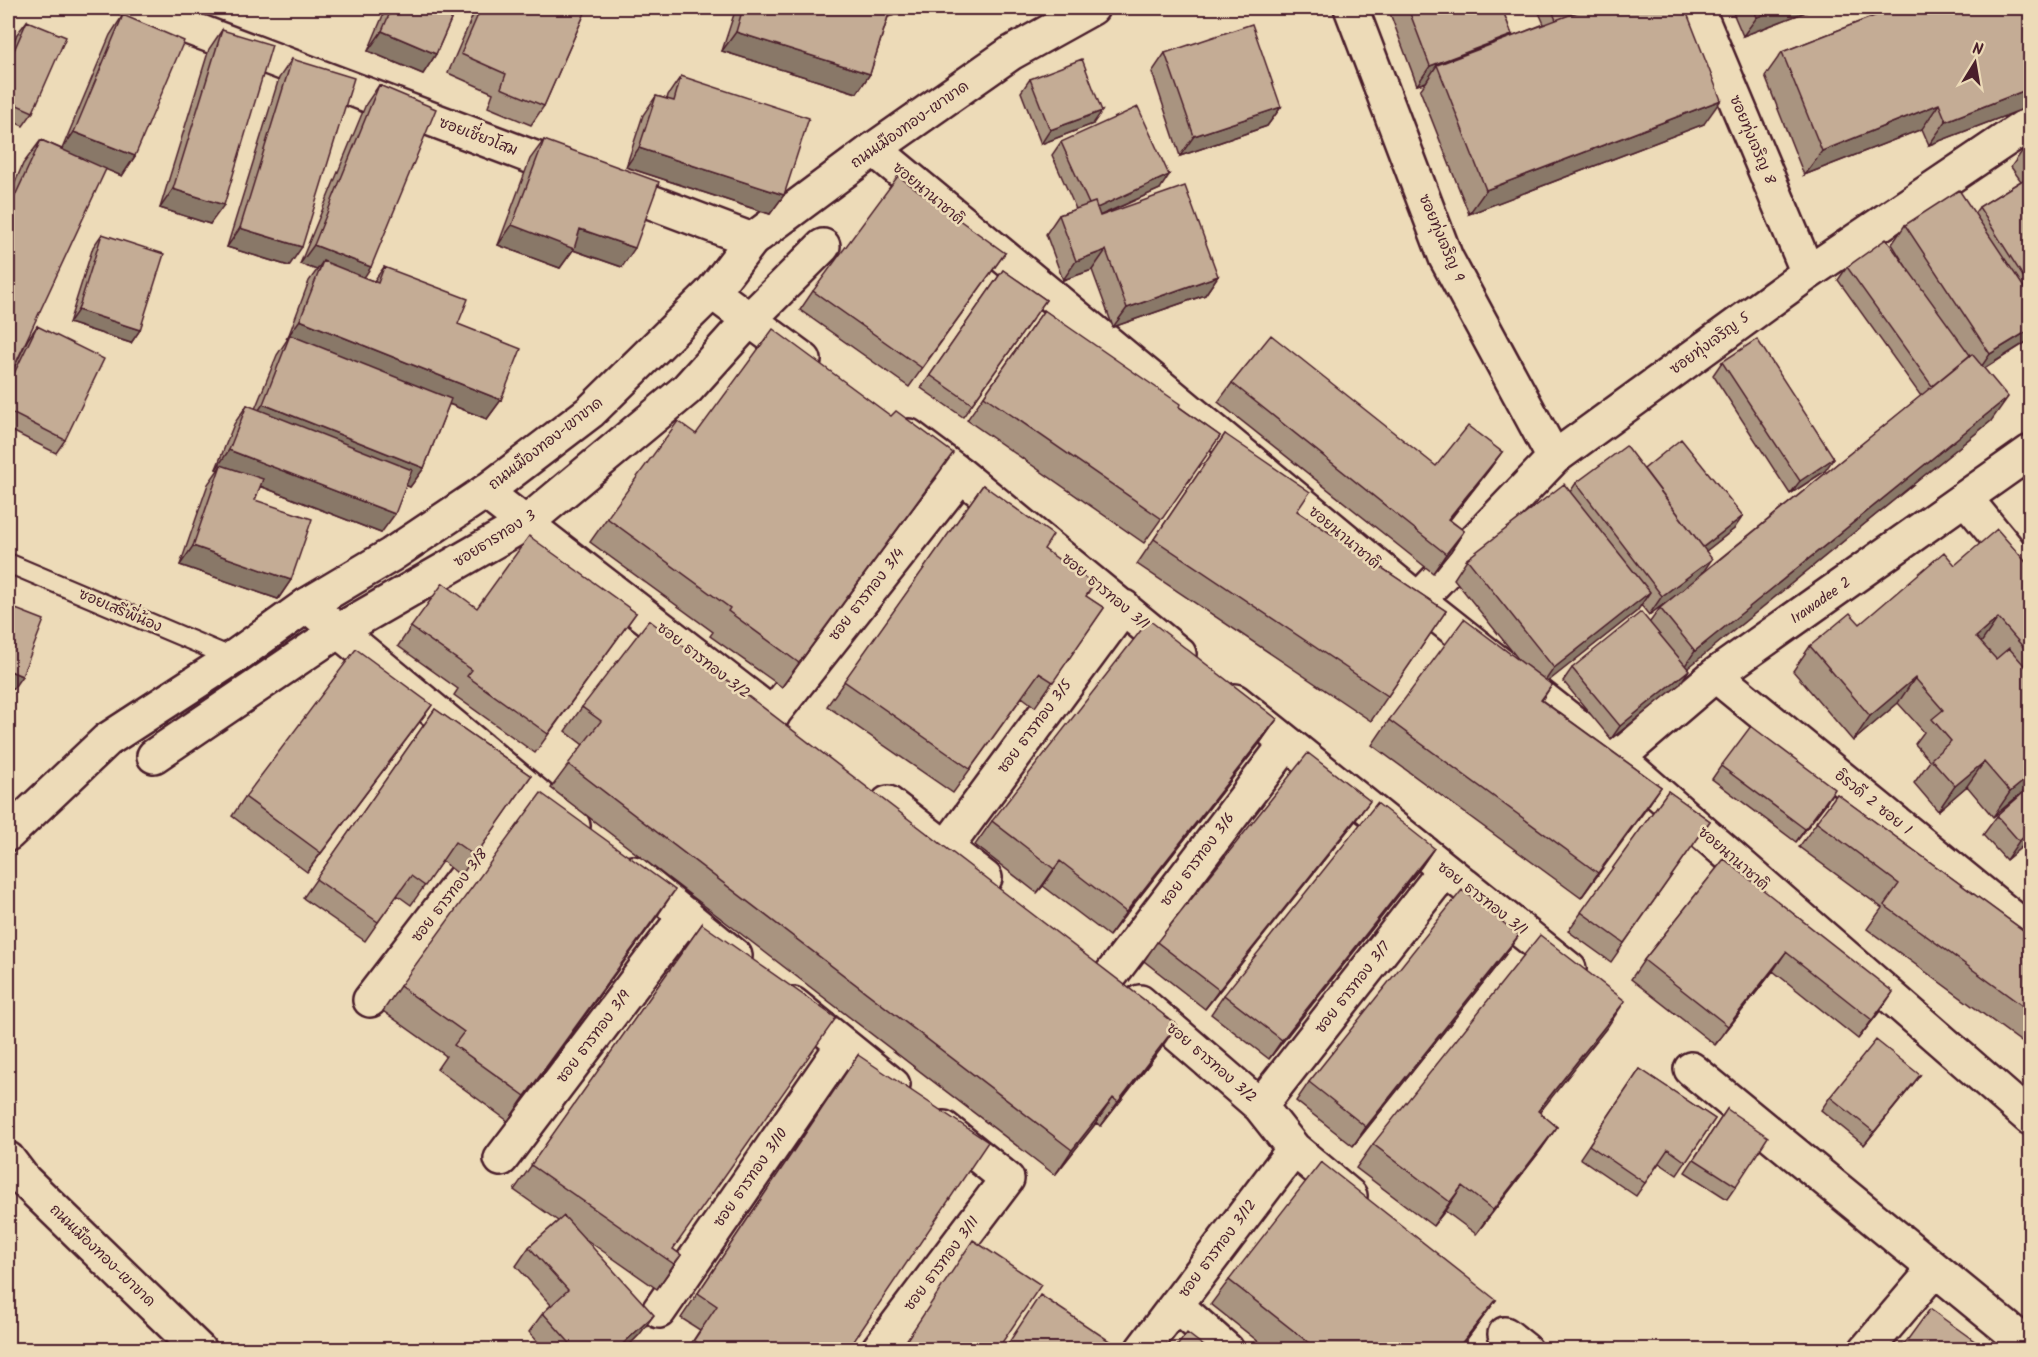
<svg xmlns="http://www.w3.org/2000/svg" width="2038" height="1357" viewBox="0 0 2038 1357" font-family="Kalam,'Playpen Sans Thai',sans-serif">
<style>
.lines{fill:none;stroke-linecap:round;stroke-linejoin:round}
.lane-casing{stroke:#4a1f2b;stroke-width:22}
.street-casing{stroke:#4a1f2b;stroke-width:38}
.secondary-casing{stroke:#4a1f2b;stroke-width:38}
.lane{stroke:#eddbb8;stroke-width:18}
.street{stroke:#eddbb8;stroke-width:33}
.secondary{stroke:#eddbb8;stroke-width:33}
.wall{fill:#a99480;stroke:#4a1f2b;stroke-width:1.5}
.shaded-wall{fill:#897868;stroke:#4a1f2b;stroke-width:1.5}
.building{fill:#c4ac95;stroke:#4a1f2b;stroke-width:1.5}
.labels{text-anchor:middle;dominant-baseline:central;stroke-width:5;stroke-linejoin:round;paint-order:stroke}
.street-label{font-size:15px;fill:#4a1f2b;stroke:#eddbb8}
</style>
<rect width="100%" height="100%" fill="#eddbb8"/>
<filter id="ink" filterUnits="userSpaceOnUse"><feTurbulence type="fractalNoise" baseFrequency=".0167" numOctaves="2"/><feDisplacementMap in="SourceGraphic" scale="12" xChannelSelector="R" yChannelSelector="G"/><feConvolveMatrix kernelMatrix="1 2 1 2 8 2 1 2 1" color-interpolation-filters="sRGB"/></filter>
<g filter="url(#ink)">
<g class="lines">
<g class="lane-casing">
<path id="lane" d="M 8,563 L 233,658"/>
</g>
<g class="street-casing">
<path id="street" d="M 137,8 L 752,240
M 1351,8 L 1446,258 L 1554,458
M 1697,8 L 1808,273
M 874,149 L 1418,600 L 1618,758 L 2030,1118
M 712,292 L 804,360
M 909,436 L 961,475 L 1179,654
M 485,492 L 773,715
M 1966,499 L 2030,577
M 1418,600 L 1554,458 L 1808,273 L 2030,123
M 307,605 L 573,826
M 1715,675 L 2030,932
M 1235,701 L 1569,969
M 772,715 L 961,475
M 154,756 L 338,631 L 526,523 L 687,389 L 749,320 L 823,246
M 1618,758 L 1715,675 L 2030,452
M 888,803 L 985,878
M 946,848 L 1124,607
M 633,873 L 735,956
M 1110,976 L 1286,744
M 370,1000 L 530,792
M 1140,1002 L 1260,1106 L 1294,1149 L 1350,1196
M 793,1004 L 893,1085
M 1691,1069 L 2030,1347
M 1260,1106 L 1445,870
M 501,1159 L 686,915
M 1176,1305 L 1227,1350
M 659,1311 L 843,1045
M 1505,1334 L 1525,1350
M 878,1350 L 1007,1179 L 944,1128
M 1142,1350 L 1294,1149
M 1866,1350 L 1935,1269"/>
</g>
<g class="secondary-casing">
<path id="secondary" d="M 8,834 L 107,740 L 233,658 L 307,605 L 391,555 L 485,492 L 590,412 L 712,292 L 752,240 L 874,149 L 1011,53 L 1092,8
M 8,1159 L 24,1180 L 199,1350"/>
</g>
<use href="#lane" class="lane"/>
<use href="#street" class="street"/>
<use href="#secondary" class="secondary"/>
</g>
<path class="wall" d="M 386,8 L 456,8 L 436,54 L 423,74 L 368,51 Z
M 476,8 L 587,8 L 544,106 L 531,125 L 488,107 L 493,93 L 448,73 Z
M 736,8 L 920,8 L 888,17 L 870,74 L 857,93 L 722,51 Z
M 1388,8 L 1502,8 L 1512,35 L 1511,37 L 1544,24 L 1537,8 L 1685,8 L 1704,124 L 1469,214 L 1420,90 L 1426,82 L 1417,85 Z
M 1731,8 L 1816,8 L 1743,36 Z
M 1868,8 L 2031,8 L 2031,106 L 1929,145 L 1922,129 L 1804,175 L 1765,76 L 1782,52 L 1872,17 Z
M 123,15 L 135,156 L 122,176 L 99,166 L 8,380 L 8,199 L 23,164 L 41,140 L 62,149 L 110,35 Z
M 27,21 L 33,112 L 23,126 L 8,119 L 8,56 L 17,34 Z
M 222,30 L 210,224 L 160,208 L 209,49 Z
M 1165,53 L 1281,107 L 1267,126 L 1180,156 L 1152,72 Z
M 292,59 L 289,266 L 227,247 L 279,78 Z
M 681,76 L 784,195 L 770,214 L 626,167 L 643,115 L 656,96 L 667,99 L 668,95 Z
M 1030,79 L 1093,124 L 1041,144 L 1021,92 Z
M 379,85 L 364,278 L 374,281 L 384,267 L 458,324 L 501,400 L 487,419 L 449,404 L 424,468 L 410,487 L 406,485 L 381,533 L 260,486 L 255,500 L 291,580 L 278,599 L 180,565 L 208,484 L 218,470 L 216,469 L 234,424 L 247,405 L 255,409 L 277,355 L 287,340 L 309,281 L 317,270 L 300,264 L 366,104 Z
M 544,140 L 622,267 L 573,250 L 560,268 L 498,245 L 530,159 Z
M 2031,141 L 2031,339 L 1984,369 L 1991,421 L 1687,668 L 1680,684 L 1611,739 L 1563,681 L 1572,668 L 1650,622 L 1660,608 L 1672,598 L 1649,615 L 1641,605 L 1637,611 L 1548,681 L 1552,685 L 1542,700 L 1661,787 L 1581,898 L 1372,745 L 1389,720 L 1519,660 L 1454,579 L 1467,559 L 1570,492 L 1576,483 L 1644,469 L 1734,529 L 1706,551 L 1702,573 L 1921,396 L 1838,280 L 1847,267 L 1908,270 L 1892,244 L 1905,225 L 1974,214 L 1979,207 L 2021,181 L 2011,167 L 2028,143 Z
M 1061,142 L 1160,189 L 1100,216 L 1218,276 L 1205,295 L 1113,327 L 1092,270 L 1063,280 L 1046,234 L 1059,215 L 1076,209 L 1052,155 Z
M 102,234 L 140,330 L 131,343 L 69,323 L 93,247 Z
M 1005,253 L 909,387 L 800,310 L 813,291 Z
M 1003,270 L 1046,300 L 963,417 L 921,388 Z
M 1044,310 L 1220,436 L 1144,543 L 967,420 Z
M 37,326 L 65,440 L 56,453 L 8,429 L 8,380 L 28,339 Z
M 1722,362 L 1825,471 L 1790,494 L 1713,375 Z
M 1232,383 L 1436,466 L 1502,452 L 1488,471 L 1450,520 L 1464,531 L 1451,551 L 1433,573 L 1218,402 Z
M 696,434 L 936,477 L 782,687 L 710,636 L 713,632 L 590,542 L 607,518 Z
M 1225,434 L 1297,511 L 1446,611 L 1371,721 L 1137,564 Z
M 983,485 L 1044,549 L 1086,596 L 1104,608 L 1035,707 L 1022,697 L 953,793 L 827,706 Z
M 1955,565 L 2031,568 L 2031,785 L 1993,817 L 1967,786 L 1938,811 L 1914,783 L 1930,761 L 1915,744 L 1924,732 L 1898,703 L 1853,741 L 1793,671 L 1810,646 L 1860,624 Z
M 477,608 L 636,613 L 535,753 L 454,695 L 458,689 L 398,646 L 411,627 Z
M 432,705 L 307,872 L 232,816 L 245,797 Z
M 582,707 L 1160,1050 L 1101,1126 L 1096,1123 L 1055,1175 L 551,788 L 583,745 L 565,731 Z
M 435,709 L 531,776 L 461,876 L 442,861 L 411,905 L 397,895 L 365,941 L 303,898 Z
M 1277,719 L 1260,743 L 1109,936 L 1043,886 L 1037,893 L 975,845 L 992,821 Z
M 1721,766 L 1826,803 L 1796,842 L 1712,779 Z
M 2031,786 L 2031,839 L 2006,860 L 1983,835 L 1997,816 Z
M 1668,791 L 1710,821 L 1611,962 L 1568,931 Z
M 1837,794 L 2031,936 L 2031,1049 L 1867,929 L 1882,908 L 1799,847 Z
M 1356,820 L 1205,1009 L 1144,961 L 1157,942 Z
M 1434,848 L 1421,867 L 1269,1059 L 1211,1014 L 1224,995 Z
M 1724,859 L 1880,1011 L 1858,1039 L 1773,971 L 1715,1045 L 1631,979 L 1644,960 Z
M 658,915 L 508,1121 L 437,1069 L 446,1056 L 383,1011 L 400,986 Z
M 702,924 L 673,1249 L 681,1255 L 657,1289 L 584,1238 L 640,1334 L 624,1350 L 545,1350 L 529,1332 L 543,1313 L 551,1305 L 516,1266 L 529,1247 L 558,1221 L 514,1190 Z
M 1506,954 L 1353,1146 L 1296,1101 L 1309,1082 Z
M 1608,1026 L 1539,1112 L 1557,1127 L 1540,1151 L 1476,1234 L 1445,1211 L 1433,1226 L 1356,1168 L 1373,1144 Z
M 858,1055 L 848,1350 L 687,1350 L 700,1330 L 681,1318 Z
M 1640,1069 L 1715,1119 L 1677,1175 L 1659,1163 L 1636,1196 L 1580,1158 Z
M 1920,1075 L 1910,1088 L 1864,1145 L 1821,1110 L 1830,1097 Z
M 1727,1109 L 1736,1186 L 1727,1199 L 1685,1172 Z
M 1229,1280 L 1496,1300 L 1478,1324 L 1459,1350 L 1269,1350 L 1211,1304 Z"/>
<path class="shaded-wall" d="M 881,8 L 920,8 L 870,22 Z
M 1781,8 L 1816,8 L 1743,36 L 1757,17 Z
M 382,31 L 436,54 L 423,74 L 368,51 Z
M 736,32 L 870,74 L 857,93 L 722,51 Z
M 1512,35 L 1499,54 L 1437,65 L 1426,82 L 1417,85 L 1430,66 Z
M 2031,88 L 2031,106 L 1929,145 L 1946,121 Z
M 1721,100 L 1704,124 L 1469,214 L 1486,190 Z
M 1939,104 L 1922,129 L 1804,175 L 1822,151 Z
M 1281,107 L 1267,126 L 1180,156 L 1194,136 Z
M 1102,111 L 1093,124 L 1041,144 L 1050,130 Z
M 74,132 L 135,156 L 122,176 L 61,151 Z
M 639,148 L 784,195 L 770,214 L 626,167 Z
M 1169,175 L 1160,189 L 1083,223 L 1092,210 Z
M 173,189 L 224,205 L 210,224 L 160,208 Z
M 512,225 L 580,229 L 635,248 L 622,267 L 573,250 L 560,268 L 498,245 Z
M 240,228 L 302,247 L 289,266 L 227,247 Z
M 314,245 L 371,267 L 358,287 L 323,261 L 317,270 L 300,264 Z
M 1106,250 L 1092,270 L 1063,280 L 1076,261 Z
M 1218,276 L 1205,295 L 1113,327 L 1127,308 Z
M 78,310 L 140,330 L 131,343 L 69,323 Z
M 300,320 L 501,400 L 487,419 L 288,340 L 290,335 L 286,339 Z
M 2031,329 L 2031,339 L 1977,373 L 1990,354 Z
M 2008,397 L 1991,421 L 1678,676 L 1695,651 Z
M 263,404 L 424,468 L 410,487 L 250,423 Z
M 229,450 L 395,514 L 381,533 L 219,470 L 221,465 L 218,470 L 216,469 Z
M 1502,452 L 1488,471 L 1435,538 L 1448,519 Z
M 953,453 L 936,477 L 782,687 L 799,663 Z
M 1834,458 L 1825,471 L 1790,494 L 1800,481 Z
M 1743,516 L 1734,529 L 1692,562 L 1701,549 Z
M 1464,531 L 1451,551 L 1433,573 L 1446,554 Z
M 193,546 L 291,580 L 278,599 L 180,565 Z
M 1712,559 L 1699,578 L 1649,615 L 1662,596 Z
M 1650,592 L 1637,611 L 1541,687 L 1554,668 Z
M 1998,618 L 1981,643 L 1976,637 Z
M 8,670 L 22,676 L 13,689 L 8,687 Z
M 1689,670 L 1680,684 L 1611,739 L 1620,726 Z
M 1915,678 L 1898,703 L 1853,741 L 1870,716 Z
M 432,705 L 418,724 L 307,872 L 321,853 Z
M 1277,719 L 1260,743 L 1109,936 L 1126,912 Z
M 1984,762 L 1967,786 L 1938,811 L 1955,786 Z
M 2031,775 L 2031,785 L 1993,817 L 2010,792 Z
M 1661,787 L 1644,812 L 1581,898 L 1598,873 Z
M 1835,789 L 1826,803 L 1796,842 L 1805,829 Z
M 1370,801 L 1356,820 L 1205,1009 L 1219,990 Z
M 2031,831 L 2031,839 L 2006,860 L 2019,841 Z
M 1434,848 L 1421,867 L 1269,1059 L 1282,1040 Z
M 1060,861 L 1043,886 L 1037,893 L 1054,869 Z
M 675,890 L 658,915 L 508,1121 L 525,1096 Z
M 1519,935 L 1506,954 L 1353,1146 L 1366,1127 Z
M 1786,952 L 1773,971 L 1715,1045 L 1728,1026 Z
M 1893,992 L 1880,1011 L 1858,1039 L 1872,1020 Z
M 1625,1001 L 1608,1026 L 1521,1136 L 1538,1111 Z
M 1177,1025 L 1160,1050 L 1101,1126 L 1118,1102 Z
M 1920,1075 L 1910,1088 L 1864,1145 L 1874,1132 Z
M 1113,1098 L 1096,1123 L 1055,1175 L 1072,1150 Z
M 1557,1127 L 1540,1151 L 1476,1234 L 1493,1210 Z
M 1462,1186 L 1445,1211 L 1433,1226 L 1450,1202 Z
M 681,1255 L 664,1279 L 657,1289 L 674,1264 Z
M 1496,1300 L 1478,1324 L 1459,1350 L 1456,1350 Z
M 654,1315 L 640,1334 L 624,1350 L 616,1350 Z"/>
<path class="building" d="M 392,8 L 456,8 L 436,54 L 382,31 Z
M 481,8 L 587,8 L 544,106 L 501,88 L 506,74 L 461,54 Z
M 743,8 L 882,8 L 890,10 L 870,74 L 736,32 Z
M 1408,8 L 1502,8 L 1512,35 L 1430,66 Z
M 1551,8 L 1588,8 L 1556,20 Z
M 1588,8 L 1685,8 L 1721,100 L 1486,190 L 1437,65 Z
M 1753,8 L 1781,8 L 1757,17 Z
M 1895,8 L 2031,8 L 2031,88 L 1946,121 L 1939,104 L 1822,151 L 1782,52 Z
M 123,15 L 184,41 L 135,156 L 74,132 Z
M 27,21 L 66,37 L 33,112 L 8,101 L 8,64 Z
M 1252,24 L 1281,107 L 1194,136 L 1165,53 Z
M 222,30 L 272,45 L 224,205 L 173,189 Z
M 292,59 L 354,78 L 302,247 L 240,228 Z
M 1082,59 L 1102,111 L 1050,130 L 1030,79 Z
M 681,76 L 809,118 L 784,195 L 639,148 L 656,96 L 674,101 Z
M 379,85 L 436,109 L 371,267 L 314,245 Z
M 1138,107 L 1169,175 L 1097,208 L 1095,202 L 1089,204 L 1061,142 Z
M 41,140 L 106,169 L 8,380 L 8,211 Z
M 544,140 L 659,182 L 635,248 L 580,229 L 574,249 L 512,225 Z
M 2031,175 L 2031,289 L 1979,207 Z
M 898,176 L 1005,253 L 922,368 L 813,291 Z
M 1185,186 L 1218,276 L 1127,308 L 1106,250 L 1076,261 L 1059,215 L 1095,202 L 1100,216 Z
M 1959,190 L 2031,298 L 2031,329 L 1990,354 L 1905,225 Z
M 102,234 L 164,254 L 140,330 L 78,310 Z
M 1886,239 L 1970,355 L 1932,386 L 1847,267 Z
M 323,261 L 378,283 L 384,267 L 468,299 L 458,324 L 521,349 L 501,400 L 300,320 Z
M 1003,270 L 1046,300 L 972,404 L 930,375 Z
M 1044,310 L 1180,404 L 1179,407 L 1220,436 L 1162,519 L 984,396 Z
M 37,326 L 104,359 L 65,440 L 8,411 L 8,386 Z
M 773,329 L 891,416 L 896,411 L 953,453 L 799,663 L 728,611 L 730,608 L 607,518 L 678,421 L 696,434 Z
M 290,335 L 451,399 L 424,468 L 263,404 Z
M 1271,335 L 1436,466 L 1468,426 L 1502,452 L 1448,519 L 1464,531 L 1446,554 L 1232,383 Z
M 1757,339 L 1834,458 L 1800,481 L 1722,362 Z
M 1972,354 L 2008,397 L 1695,651 L 1660,608 Z
M 247,405 L 412,470 L 395,514 L 229,450 Z
M 1225,434 L 1310,492 L 1297,511 L 1446,611 L 1388,696 L 1154,539 Z
M 1681,439 L 1743,516 L 1703,547 L 1644,469 Z
M 1626,446 L 1712,559 L 1662,596 L 1576,483 Z
M 221,465 L 263,479 L 255,500 L 312,519 L 291,580 L 193,546 Z
M 1564,484 L 1650,592 L 1554,668 L 1467,559 Z
M 983,485 L 1053,535 L 1044,549 L 1094,584 L 1086,596 L 1104,608 L 1053,682 L 1039,673 L 970,769 L 844,681 Z
M 1997,529 L 2031,568 L 2031,656 L 1998,618 L 1976,637 L 1996,659 L 2009,648 L 2031,673 L 2031,775 L 2010,792 L 1984,762 L 1955,786 L 1931,759 L 1951,741 L 1932,719 L 1943,710 L 1915,678 L 1870,716 L 1810,646 L 1850,613 L 1860,624 L 1944,552 L 1955,565 Z
M 529,536 L 636,613 L 548,734 L 467,676 L 472,670 L 411,627 L 443,583 L 477,608 Z
M 8,606 L 44,620 L 22,676 L 8,670 Z
M 1641,612 L 1689,670 L 1620,726 L 1572,668 Z
M 1464,619 L 1552,685 L 1541,700 L 1661,787 L 1598,873 L 1389,720 Z
M 649,620 L 1177,1025 L 1118,1102 L 1113,1098 L 1072,1150 L 568,764 L 601,721 L 582,707 Z
M 1149,620 L 1277,719 L 1126,912 L 1060,861 L 1054,869 L 992,821 Z
M 356,649 L 432,705 L 321,853 L 245,797 Z
M 435,709 L 531,776 L 475,856 L 455,842 L 425,886 L 411,876 L 378,922 L 316,879 Z
M 1751,726 L 1835,789 L 1805,829 L 1721,766 Z
M 1308,753 L 1370,801 L 1219,990 L 1157,942 Z
M 2031,786 L 2031,831 L 2019,841 L 1997,816 Z
M 1668,791 L 1710,821 L 1624,943 L 1581,912 Z
M 541,793 L 675,890 L 525,1096 L 454,1045 L 464,1032 L 400,986 Z
M 1837,794 L 2031,936 L 2031,1012 L 1884,905 L 1899,884 L 1816,822 Z
M 1377,803 L 1434,848 L 1282,1040 L 1224,995 Z
M 1724,859 L 1893,992 L 1872,1020 L 1786,952 L 1728,1026 L 1644,960 Z
M 1462,890 L 1519,935 L 1366,1127 L 1309,1082 Z
M 702,924 L 836,1018 L 673,1249 L 681,1255 L 674,1264 L 531,1165 Z
M 1540,935 L 1625,1001 L 1538,1111 L 1557,1127 L 1493,1210 L 1462,1186 L 1450,1202 L 1373,1144 Z
M 1876,1040 L 1920,1075 L 1874,1132 L 1830,1097 Z
M 858,1055 L 988,1142 L 848,1350 L 707,1350 L 694,1340 L 717,1306 L 698,1293 Z
M 1640,1069 L 1715,1119 L 1686,1162 L 1668,1149 L 1645,1183 L 1589,1145 Z
M 1727,1109 L 1768,1137 L 1736,1186 L 1694,1159 Z
M 1321,1162 L 1496,1300 L 1456,1350 L 1318,1350 L 1229,1280 Z
M 564,1216 L 654,1315 L 616,1350 L 576,1350 L 543,1313 L 568,1290 L 529,1247 Z
M 973,1240 L 1041,1285 L 997,1350 L 900,1350 Z
M 1040,1295 L 1111,1342 L 1106,1350 L 1004,1350 Z
M 1930,1309 L 1987,1350 L 1900,1350 Z
M 1187,1333 L 1209,1350 L 1174,1350 Z
M 1782,1343 L 1790,1350 L 1777,1350 Z"/>
</g>
<g class="labels">
<g class="street-label">
<text transform="translate(910 125) rotate(-35)">ถนนเมืองทอง-เขาขาด</text>
<text transform="translate(478 137) rotate(21)">ซอยเชี่ยวโสม</text>
<text transform="translate(1752 140) rotate(67)">ซอยทุ่งเจริญ 8</text>
<text transform="translate(928 194) rotate(40)">ซอยนานาชาติ</text>
<text transform="translate(1441 238) rotate(67)">ซอยทุ่งเจริญ 9</text>
<text transform="translate(1710 344) rotate(-36)">ซอยทุ่งเจริญ 5</text>
<text transform="translate(546 444) rotate(-38)">ถนนเมืองทอง-เขาขาด</text>
<text transform="translate(1344 538) rotate(40)">ซอยนานาชาติ</text>
<text transform="translate(495 539) rotate(-32)">ซอยธารทอง 3</text>
<text transform="translate(1105 592) rotate(40)">ซอย ธารทอง 3/1</text>
<text transform="translate(867 595) rotate(-52)">ซอย ธารทอง 3/4</text>
<text transform="translate(1821 601) rotate(-35)">Irawadee 2</text>
<text transform="translate(120 611) rotate(23)">ซอยเสรีพี่น้อง</text>
<text transform="translate(703 661) rotate(38)">ซอย ธารทอง 3/2</text>
<text transform="translate(1035 727) rotate(-53)">ซอย ธารทอง 3/5</text>
<text transform="translate(1873 803) rotate(39)">อิรวดี 2 ซอย 1</text>
<text transform="translate(1733 859) rotate(41)">ซอยนานาชาติ</text>
<text transform="translate(1198 860) rotate(-53)">ซอย ธารทอง 3/6</text>
<text transform="translate(450 896) rotate(-52)">ซอย ธารทอง 3/8</text>
<text transform="translate(1482 899) rotate(38)">ซอย ธารทอง 3/1</text>
<text transform="translate(1353 988) rotate(-52)">ซอย ธารทอง 3/7</text>
<text transform="translate(594 1037) rotate(-53)">ซอย ธารทอง 3/9</text>
<text transform="translate(1211 1063) rotate(41)">ซอย ธารทอง 3/2</text>
<text transform="translate(751 1178) rotate(-55)">ซอย ธารทอง 3/10</text>
<text transform="translate(1218 1249) rotate(-53)">ซอย ธารทอง 3/12</text>
<text transform="translate(102 1256) rotate(44)">ถนนเมืองทอง-เขาขาด</text>
<text transform="translate(942 1264) rotate(-53)">ซอย ธารทอง 3/11</text>
</g>
</g>
<rect width="2038" height="1357" fill="none" stroke="#eddbb8" stroke-width="30"/>
<rect x="15" y="15" width="2008" height="1327" fill="none" stroke="#4a1f2b" stroke-width="2" filter="url(#ink)"/>
<g transform="translate(1975 63) rotate(11)" stroke="#eddbb8" stroke-width="4.5" paint-order="stroke">
<path d="M0-4.5L10 22L0 15L-10 22Z" fill="#4a1f2b"/>
<text y="-9" font-size="16" font-weight="bold" text-anchor="middle" fill="#4a1f2b">N</text>
</g>
</svg>
